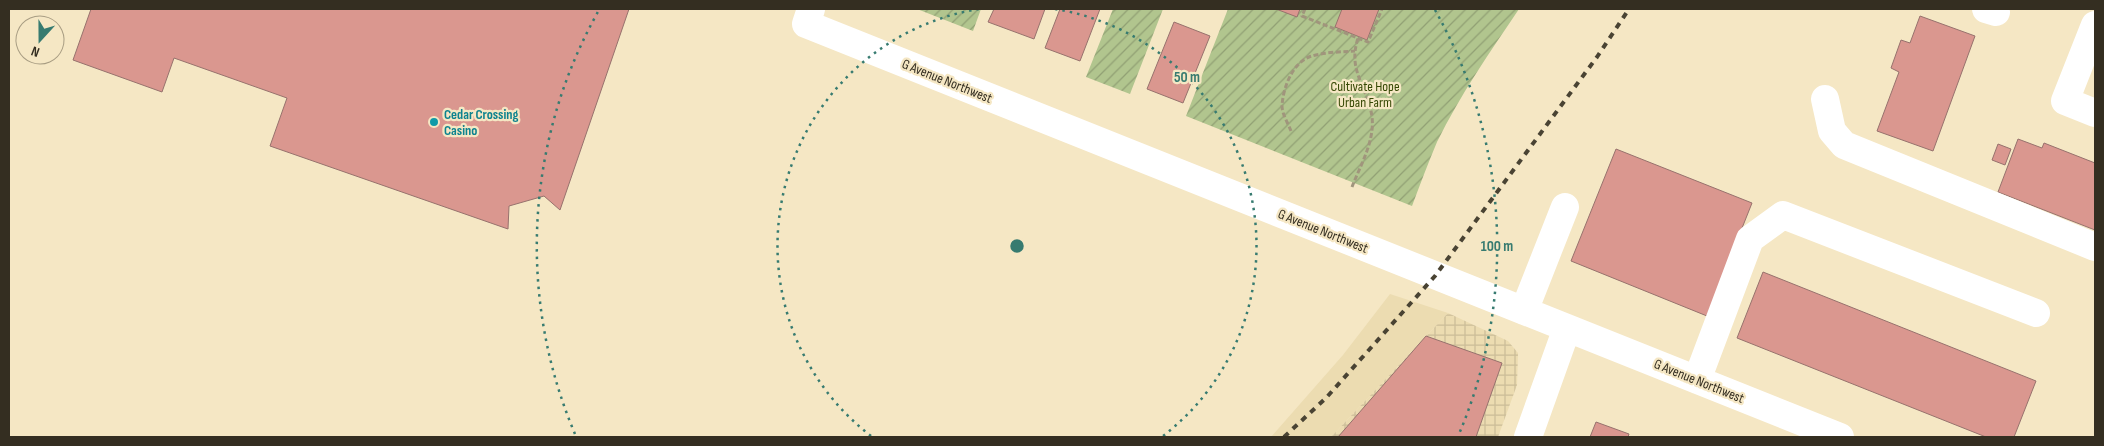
<svg xmlns="http://www.w3.org/2000/svg" width="2104" height="446" viewBox="0 0 2104 446" font-family="'Sofia Sans Condensed',sans-serif">
<style>
.built{fill:#ecdcb1}
.industrial{fill:url(#industrial-grid)}
.garden{fill:url(#garden-furrows)}
.building{fill:#da978f;stroke:#97726d}
.lines{fill:none;stroke-linecap:round;stroke-linejoin:round}
.path{stroke:#a0957c;stroke-width:3;stroke-dasharray:5 2.5;stroke-linecap:butt}
.minor{stroke:#fff;stroke-width:28}
.rail{stroke:#494333;stroke-width:4;stroke-dasharray:6 6;stroke-linecap:butt}
.ring{fill:none;stroke:#377b70;stroke-width:2.5;stroke-dasharray:2.5 5}
.culture-dot{fill:#0f9aa8;stroke:#f5e7c4;stroke-width:2}
.labels{text-anchor:middle;dominant-baseline:central;stroke-width:4.5;stroke-linejoin:round;paint-order:stroke}
.street-label{font-size:14px;fill:#342e21;stroke:#f5e7c4}
.park-label{font-size:14px;fill:#354703;stroke:#f5e7c4}
.culture-label{font-size:14px;font-weight:bold;fill:#0d838f;stroke:#f5e7c4;text-anchor:start}
.centre{fill:#377b70;stroke:#f5e7c4;stroke-width:2.5}
.ring-label{font-size:15px;text-anchor:middle;font-weight:bold;fill:#377b70;stroke:#f5e7c4;stroke-width:4.5;stroke-linejoin:round;paint-order:stroke}
</style>
<defs>
<pattern id="industrial-grid" width="8" height="8" patternUnits="userSpaceOnUse" patternTransform="scale(1.25)"><rect width="8" height="8" fill="#ecdcb1"/><path d="M0 4h8M4 0v8" fill="none" stroke="#cbbd98"/></pattern>
<pattern id="garden-furrows" width="10" height="10" patternUnits="userSpaceOnUse" patternTransform="scale(1.25)"><rect width="10" height="10" fill="#b1c58e"/><path d="M-1 1l2-2M0 10L10 0M9 11l2-2" fill="none" stroke="#91a074"/></pattern>
</defs>
<rect width="100%" height="100%" fill="#f5e7c4"/>
<path class="built" d="M 1390,294 L 1448,313 L 1331,437 L 1271,437 L 1343,355 Z"/>
<path class="industrial" d="M 1448,313 L 1508,341 L 1518,353 L 1517,385 L 1498,437 L 1331,437 Z"/>
<path class="garden" d="M 917,9 L 981,9 L 973,31 Z
M 1113,9 L 1163,9 L 1130,94 L 1086,77 Z
M 1228,9 L 1519,9 C 1490,52 1460,95 1437,142 C 1428,163 1420,185 1412,206 L 1186,116 Z"/>
<path class="building" d="M 91,9 L 629,9 L 560,210 L 544,196 L 509,206 L 508,229 L 270,146 L 287,98 L 174,58 L 162,92 L 73,60 Z
M 994,9 L 1045,9 L 1034,39 L 988,22 Z
M 1060,9 L 1100,9 L 1080,61 L 1045,48 Z
M 1276,9 L 1300,9 L 1297,17 Z
M 1342,9 L 1379,9 L 1367,40 L 1335,27 Z
M 1920,16 L 1975,36 L 1933,151 L 1877,131 L 1899,72 L 1891,68 L 1901,40 L 1910,43 Z
M 1174,22 L 1210,36 L 1183,103 L 1147,89 Z
M 2018,139 L 2042,148 L 2044,143 L 2095,163 L 2095,230 L 1998,192 Z
M 1998,144 L 2011,149 L 2005,165 L 1992,160 Z
M 1616,149 L 1752,203 L 1707,316 L 1571,261 Z
M 1763,272 L 2036,381 L 2014,437 L 1986,437 L 1737,338 Z
M 1426,336 L 1502,363 L 1476,437 L 1338,437 Z
M 1596,422 L 1629,434 L 1628,437 L 1590,437 Z"/>
<g class="lines">
<path class="path" d="M 1305,9 L 1302,16 L 1368,42 L 1382,9
M 1291,131 C 1288,123 1282,114 1282,106 C 1283,88 1292,64 1309,57 C 1323,52 1340,52 1355,51
M 1352,187 C 1360,166 1375,141 1372,117 C 1368,86 1347,72 1358,38"/>
<path class="minor" d="M 811,9 L 806,24 L 1840,437
M 1986,9 L 1996,12
M 2095,25 L 2065,101 L 2095,113
M 1825,99 L 1832,131 L 1844,145 L 2095,247
M 1524,311 L 1565,207
M 1697,380 L 1750,239 L 1783,215 L 2036,313
M 1528,437 L 1567,328"/>
<path class="rail" d="M 1284,437 L 1326,398 L 1435,276 L 1597,57 L 1629,9"/>
</g>
<g class="ring">
<path d="M871 436A240 240 0 0 1 979 9M1055 9A240 240 0 0 1 1163 436"/>
<path d="M575 434A480 480 0 0 1 599 10M1435 10A480 480 0 0 1 1459 434"/>
</g>
<circle class="culture-dot" cx="434" cy="122" r="5"/>
<g class="labels">
<g class="street-label">
<text transform="translate(947 81) rotate(22)">G Avenue Northwest</text>
<text transform="translate(1323 231) rotate(22)">G Avenue Northwest</text>
<text transform="translate(1699 381) rotate(22)">G Avenue Northwest</text>
</g>
<g class="park-label">
<text x="1365" y="86">Cultivate Hope<tspan x="1365" dy="16">Urban Farm</tspan></text>
</g>
<g class="culture-label">
<text x="444" y="114">Cedar Crossing<tspan x="444" dy="16">Casino</tspan></text>
</g>
</g>
<circle cx="1017" cy="246" r="8" class="centre"/>
<g class="ring-label">
<text x="1187" y="82">50 m</text>
<text x="1497" y="251">100 m</text>
</g>
<rect width="2104" height="446" fill="none" stroke="#342e21" stroke-width="20"/>
<g transform="translate(40 40) rotate(201)"><circle r="24" fill="#f5e7c4" stroke="#a89d83"/>
<path d="M0-4L9 19L0 12L-9 19Z" fill="#377b70"/>
<text y="-8" font-size="14" font-weight="bold" text-anchor="middle" fill="#342e21">N</text>
</g>
</svg>
